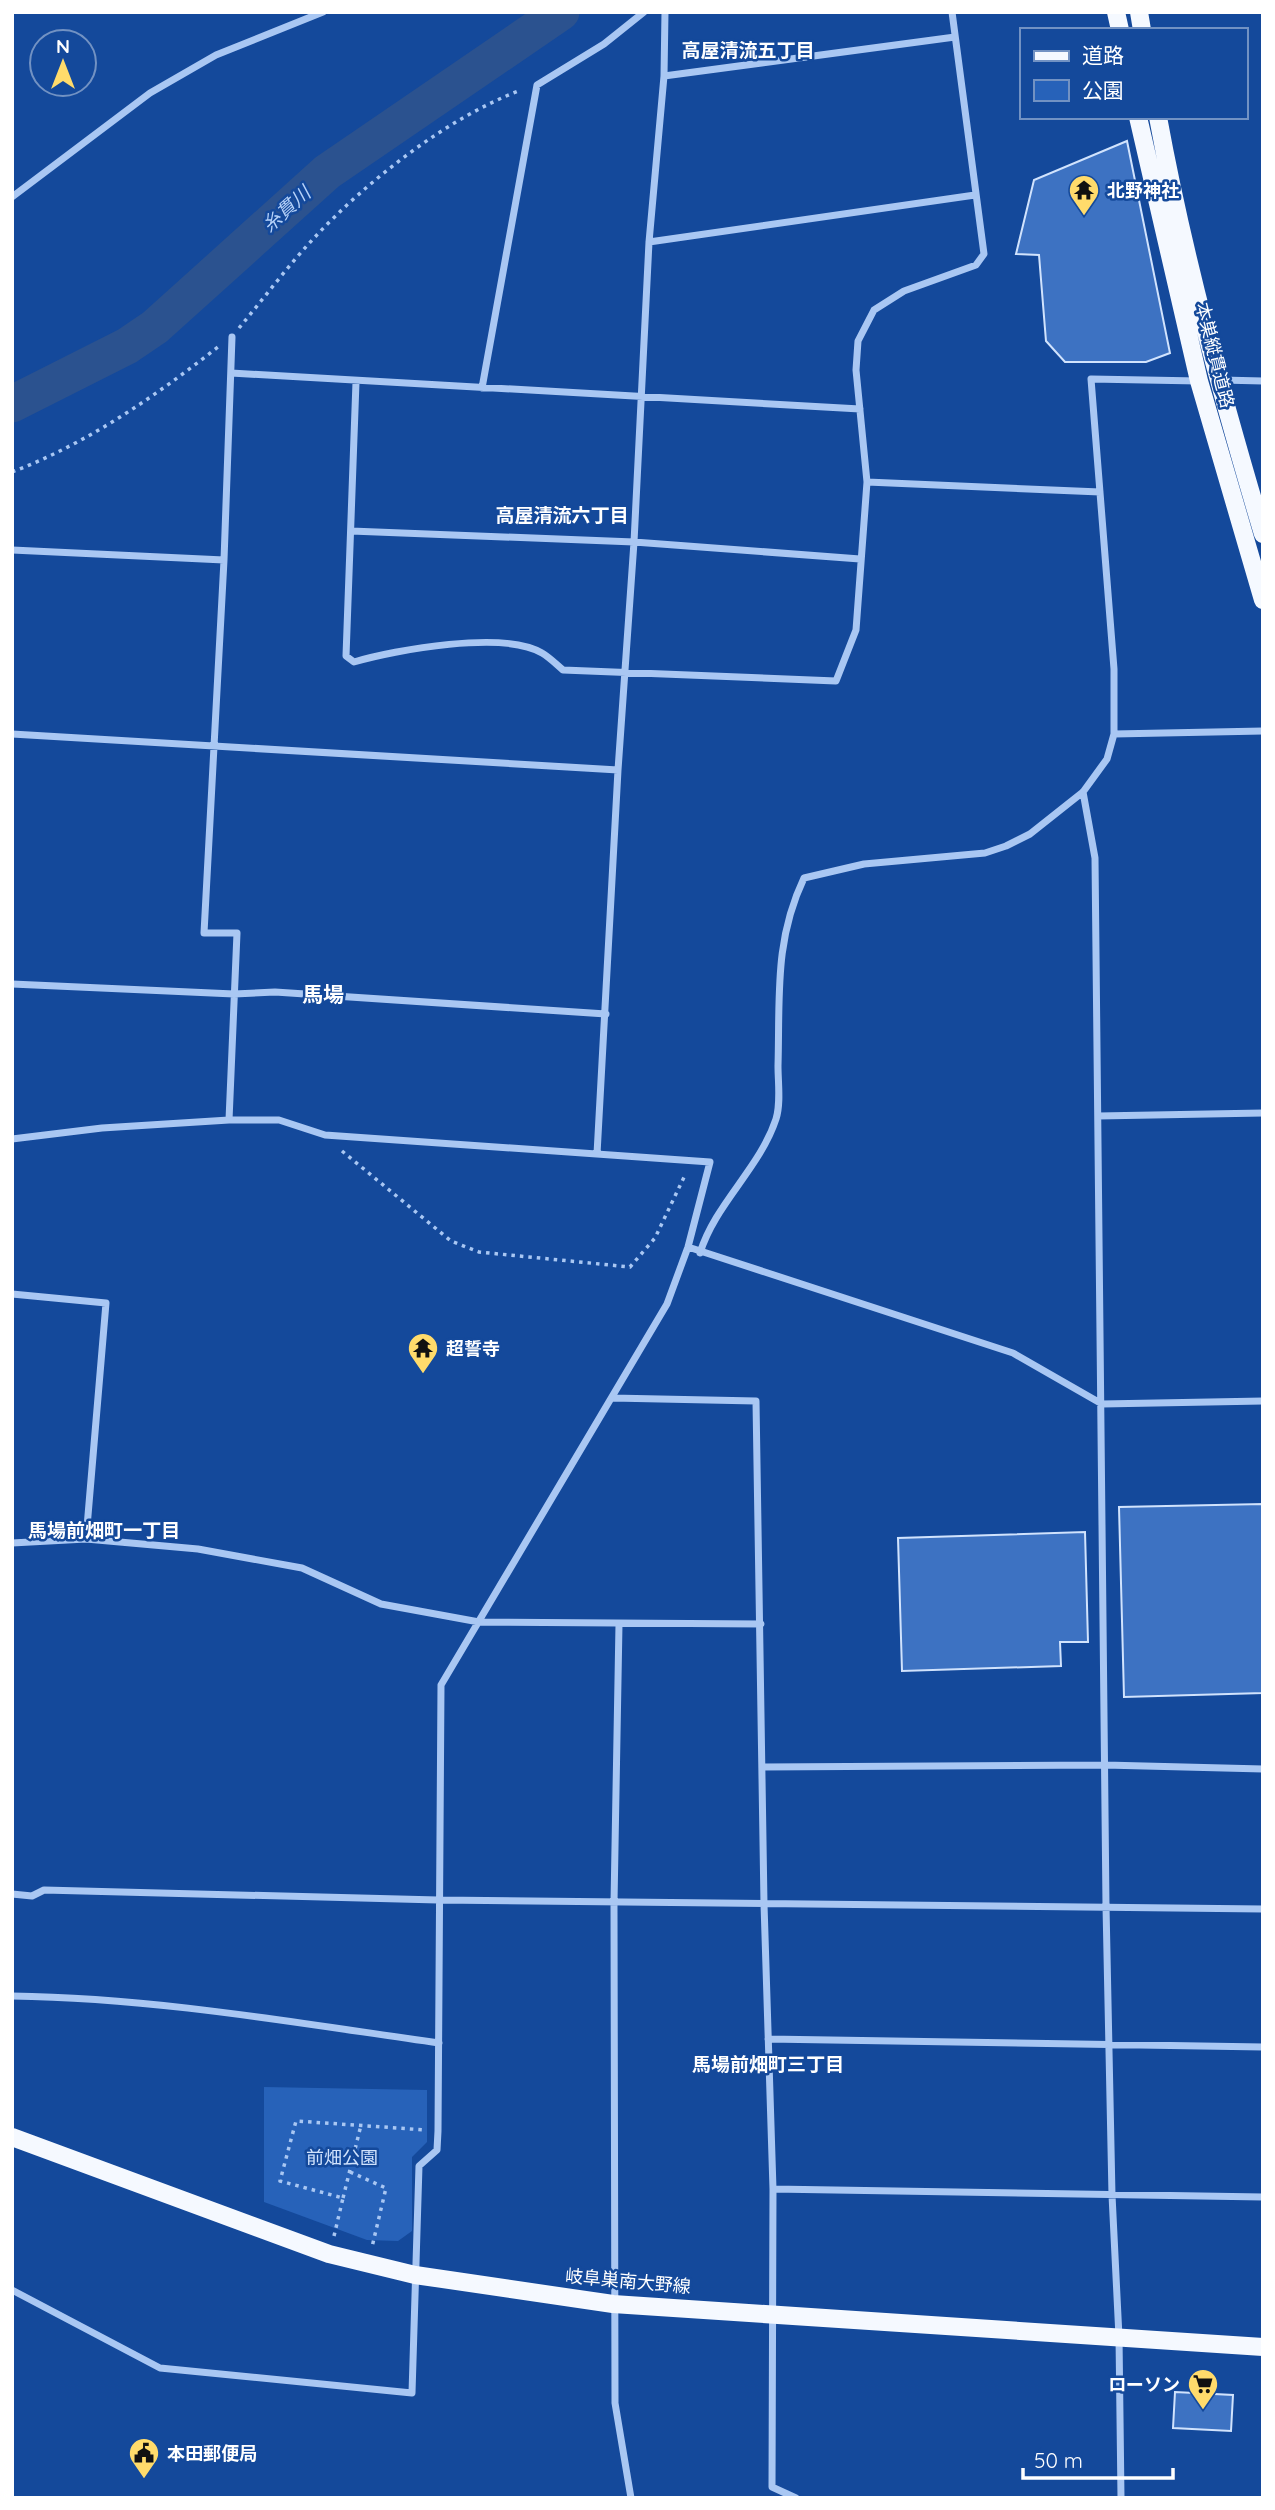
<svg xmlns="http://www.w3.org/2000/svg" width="1275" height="2510" viewBox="0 0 1275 2510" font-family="Quicksand,'Noto Sans JP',sans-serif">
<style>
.green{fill:#2762b9}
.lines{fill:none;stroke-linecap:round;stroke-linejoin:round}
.river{stroke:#2b528f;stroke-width:37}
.building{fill:#3d72c2;stroke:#d1e3fd;stroke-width:2}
.path{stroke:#a9c7f3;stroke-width:3.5;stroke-dasharray:3.5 5;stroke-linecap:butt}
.minor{stroke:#a9c7f3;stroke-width:7}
.primary{stroke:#f5f9ff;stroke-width:18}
.labels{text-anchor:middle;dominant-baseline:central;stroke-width:5;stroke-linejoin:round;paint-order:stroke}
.poi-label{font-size:18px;font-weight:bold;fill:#fff;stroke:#14499b;text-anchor:start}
.street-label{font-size:18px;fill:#fff;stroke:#14499b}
.park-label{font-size:18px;fill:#d1e3fd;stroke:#14499b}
.neighbourhood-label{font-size:19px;font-weight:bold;fill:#fff;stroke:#14499b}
.water-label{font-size:19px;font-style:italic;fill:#b6d2f9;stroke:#14499b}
.quarter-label{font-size:21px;font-weight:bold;fill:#fff;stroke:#14499b}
</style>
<rect width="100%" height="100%" fill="#14499b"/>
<path class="green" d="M 264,2087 L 427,2090 L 427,2142 L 412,2157 L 412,2231 L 398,2241 L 367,2240 L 264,2202 Z"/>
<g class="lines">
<path class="river" d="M 12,404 L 127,346 L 155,327 L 327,172 L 561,12"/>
</g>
<path class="building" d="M 1127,141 L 1170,353 L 1146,362 L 1065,362 L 1046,341 L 1039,255 L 1016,254 L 1034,180 Z
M 1263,1504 L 1263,1693 L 1124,1697 L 1119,1507 Z
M 1085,1532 L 1088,1642 L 1060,1642 L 1061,1666 L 902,1671 L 898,1538 Z
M 1175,2392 L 1233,2395 L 1231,2431 L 1173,2428 Z"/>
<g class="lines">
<path class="path" d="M 239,328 C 264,298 288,266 314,238 C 368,180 447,118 521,90
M 12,472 C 88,443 154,397 218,347
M 342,1151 L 451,1241 L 479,1252 L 630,1267 L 655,1238 L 686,1173
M 350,2172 L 386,2188 L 372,2247
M 343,2198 L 361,2125
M 334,2236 L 343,2198 L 280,2181 L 296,2121 L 426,2130"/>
<path class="minor" d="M 664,76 L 955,37
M 12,197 L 150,93 L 216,55 L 323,12
M 649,242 L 975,195
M 231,373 L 860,409
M 1221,380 L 1263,381
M 356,382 L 346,656 L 354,662 C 395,650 504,630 542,653 C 549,657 556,664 563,670 L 836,681 L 856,630 L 867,482 L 856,370 L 858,341 L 874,310 L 904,291 L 976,265 L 984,254 L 952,12
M 482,388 L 537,85 L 604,44 L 644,12
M 867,482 L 1100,492
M 351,531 L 634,542 L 860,559
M 12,550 L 224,560
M 12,734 L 618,770 L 597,1154
M 1114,734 L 1263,731
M 618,770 L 634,542 L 649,242 L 664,76 L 665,12
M 1083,792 L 1095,858 L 1106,1906 L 1112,2195 L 1119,2337 L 1121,2498
M 12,984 L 234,994 L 275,992 L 606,1014
M 1098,1116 L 1263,1113
M 229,1120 L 237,933 L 204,933 L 224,560 L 232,337
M 12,1139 L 102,1128 L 229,1120 L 279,1120 L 325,1135 L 710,1162 L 688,1247 L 667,1304 L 441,1685 L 438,2131 L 437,2150 L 419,2166 L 412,2393 L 160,2368 L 12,2290
M 688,1247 L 1013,1353 L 1102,1404 L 1263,1401
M 700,1253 C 715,1204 760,1168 776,1119 C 781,1104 778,1082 778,1066 C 780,997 774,941 804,878 L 864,864 L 985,853 L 1006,846 L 1030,834 L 1083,792 L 1107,759 L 1114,734 L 1114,669 L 1091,379 L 1199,381
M 12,1294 L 106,1303 L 86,1539
M 612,1398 L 756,1401 L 764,1904 L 773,2189 L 772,2487 L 796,2498
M 12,1543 L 86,1539 L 198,1549 L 302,1568 L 381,1604 L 479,1622 L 761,1624
M 619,1624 L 614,1903 L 615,2403 L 631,2498
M 763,1767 L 1105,1765 L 1263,1769
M 12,1894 L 32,1896 L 44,1890 L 438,1900 L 1263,1909
M 12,1996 C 156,1998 297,2023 439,2043
M 768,2039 L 1263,2047
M 773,2189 L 1263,2197"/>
<path class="primary" d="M 1116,12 L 1120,30
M 1139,12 L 1142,30
M 1138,117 L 1199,381 L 1263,600
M 1158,117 C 1184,259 1222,396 1263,534
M 12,2137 L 329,2254 L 415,2275 L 613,2304 L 1263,2347"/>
</g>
<defs>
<g id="temple-pin" transform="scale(1.575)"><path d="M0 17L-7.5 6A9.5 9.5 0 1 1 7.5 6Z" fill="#ffdb6b" stroke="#14499b"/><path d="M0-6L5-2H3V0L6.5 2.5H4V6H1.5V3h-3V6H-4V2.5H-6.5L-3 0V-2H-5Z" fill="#111"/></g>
<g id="supermarket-pin" transform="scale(1.575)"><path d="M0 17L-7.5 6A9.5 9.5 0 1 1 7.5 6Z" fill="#ffdb6b" stroke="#14499b"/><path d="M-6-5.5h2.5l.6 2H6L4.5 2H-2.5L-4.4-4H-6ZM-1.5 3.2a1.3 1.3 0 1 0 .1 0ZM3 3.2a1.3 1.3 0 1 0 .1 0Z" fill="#111"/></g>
<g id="civic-pin" transform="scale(1.575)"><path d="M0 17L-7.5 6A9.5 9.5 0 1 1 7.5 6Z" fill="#ffdb6b" stroke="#14499b"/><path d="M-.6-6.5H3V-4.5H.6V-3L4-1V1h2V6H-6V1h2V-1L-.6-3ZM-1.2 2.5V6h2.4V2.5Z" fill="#111"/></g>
</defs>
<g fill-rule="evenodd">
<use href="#temple-pin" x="1084" y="190"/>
<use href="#temple-pin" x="423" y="1348"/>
<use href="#supermarket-pin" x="1203" y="2384"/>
<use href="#civic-pin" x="144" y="2453"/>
</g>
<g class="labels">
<g class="poi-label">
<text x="1107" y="190">北野神社</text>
<text x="446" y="1348">超誓寺</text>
<text x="1180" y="2384" text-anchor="end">ローソン</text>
<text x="167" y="2453">本田郵便局</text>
</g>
<g class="street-label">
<text transform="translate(1215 355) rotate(76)">本巣縦貫道路</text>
<text transform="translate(628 2281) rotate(5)">岐阜巣南大野線</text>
</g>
<g class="park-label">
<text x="342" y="2157">前畑公園</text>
</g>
<g class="neighbourhood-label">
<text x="748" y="50">高屋清流五丁目</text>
<text x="562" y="515">高屋清流六丁目</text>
<text x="104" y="1530">馬場前畑町一丁目</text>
<text x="768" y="2064">馬場前畑町三丁目</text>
</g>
<g class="water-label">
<text transform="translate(286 209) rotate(-42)">糸貫川</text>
</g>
<g class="quarter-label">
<text x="323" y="994">馬場</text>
</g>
</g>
<rect width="1275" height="2510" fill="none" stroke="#ffffff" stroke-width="28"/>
<rect x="1020" y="28" width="228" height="91" fill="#14499b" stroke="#7292c3" stroke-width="2"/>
<rect x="1034" y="51" width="35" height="10" fill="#f5f9ff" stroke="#7292c3" stroke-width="2"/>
<text x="1082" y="63" font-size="21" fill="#ffffff">道路</text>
<rect x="1034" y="80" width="35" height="21" fill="#2762b9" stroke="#7292c3" stroke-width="2"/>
<text x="1082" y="98" font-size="21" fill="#ffffff">公園</text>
<g transform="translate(63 63)"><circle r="33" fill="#14499b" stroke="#7292c3" stroke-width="2"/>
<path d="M0-5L12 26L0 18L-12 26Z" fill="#ffdb6b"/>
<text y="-10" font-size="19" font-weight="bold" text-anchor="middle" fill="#ffffff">N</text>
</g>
<path d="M1023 2468v10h150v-10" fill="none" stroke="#ffffff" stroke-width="3.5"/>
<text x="1034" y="2468" font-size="21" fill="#ffffff" stroke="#14499b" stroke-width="5" paint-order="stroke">50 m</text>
</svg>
